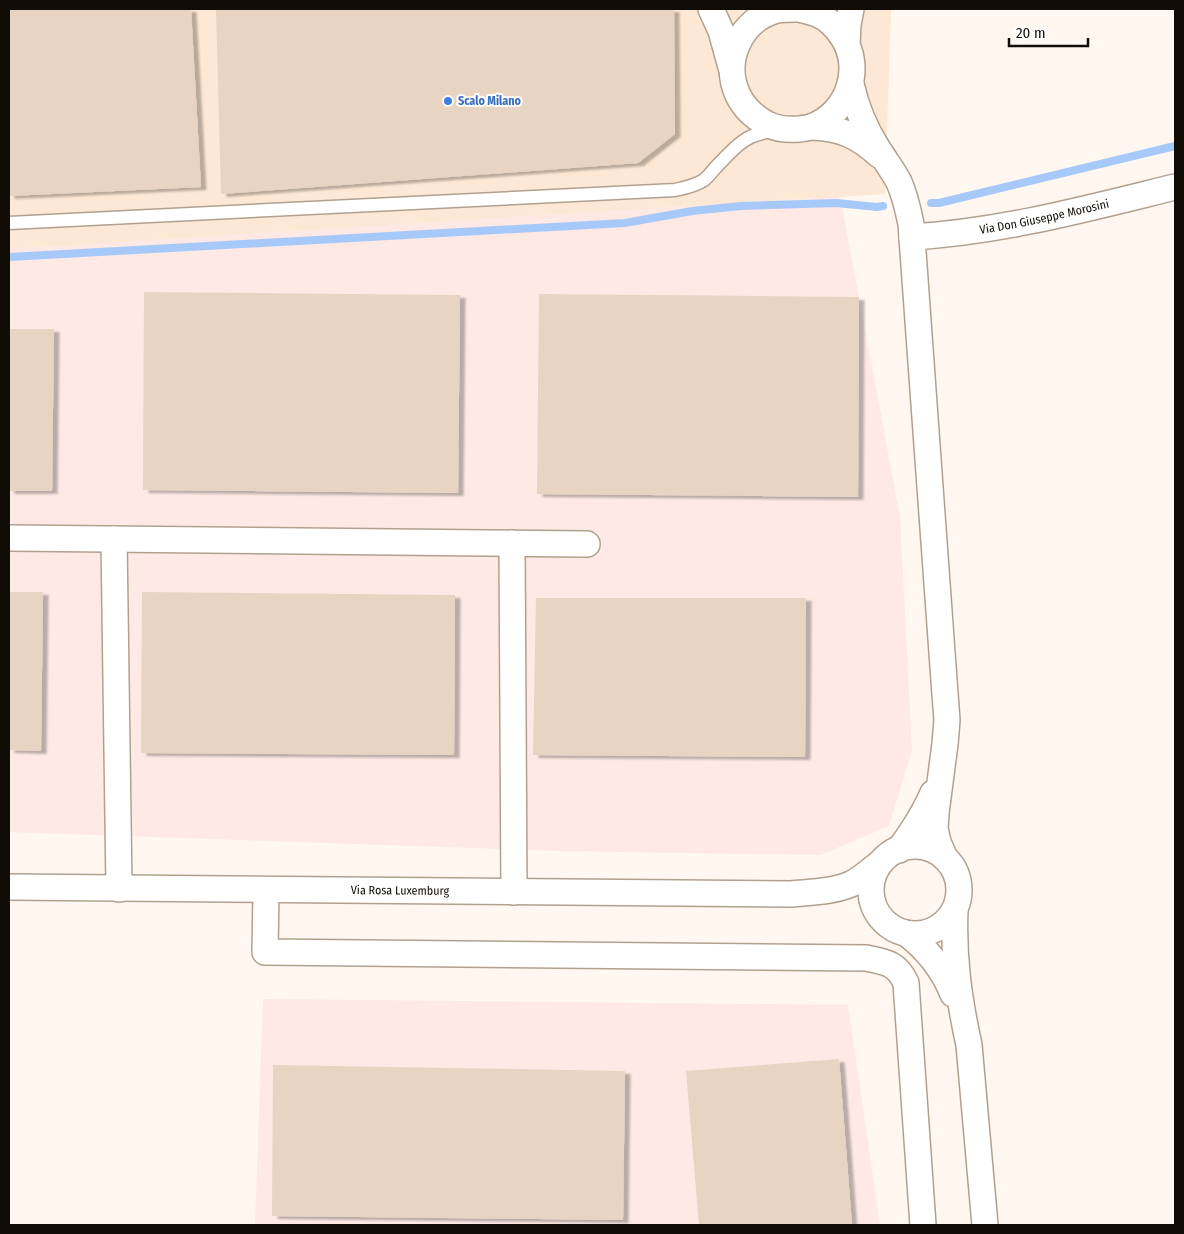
<svg xmlns="http://www.w3.org/2000/svg" width="1184" height="1234" viewBox="0 0 1184 1234" font-family="'Fira Sans Condensed',sans-serif">
<style>
.built{fill:#fde8d5}
.industrial{fill:#fee9e4}
.lines{fill:none;stroke-linecap:round;stroke-linejoin:round}
.stream{stroke:#a7c9fa;stroke-width:8}
.building{fill:#e8d4c3;filter:url(#shadow)}
.lane-casing{stroke:#b2a08f;stroke-width:15}
.street-casing{stroke:#b2a08f;stroke-width:28}
.lane{stroke:#fff;stroke-width:12}
.street{stroke:#fff;stroke-width:25}
.shop-dot{fill:#3f7fe0;stroke:#fff;stroke-width:2}
.labels{text-anchor:middle;dominant-baseline:central;stroke-width:4;stroke-linejoin:round;paint-order:stroke}
.shop-label{font-size:12px;font-weight:bold;fill:#366cbe;stroke:#fff;text-anchor:start}
.street-label{font-size:12px;fill:#120c06;stroke:#fff}
</style>
<defs>
<filter id="shadow"><feDropShadow dx="5.5" dy="3" stdDeviation="1" flood-color="#0004"/></filter>
</defs>
<rect width="100%" height="100%" fill="#fff7f0"/>
<path class="built" d="M 9,9 L 891,9 L 885,194 L 9,250 Z"/>
<path class="industrial" d="M 840,196 L 900,517 L 912,750 L 889,826 L 820,855 L 560,851 L 9,832 L 9,249 Z
M 263,999 L 848,1005 L 880,1225 L 255,1225 Z"/>
<g class="lines">
<path class="stream" d="M 931,203 L 939,203 L 1175,146
M 9,257 L 625,223 L 692,211 L 741,206 L 836,203 L 877,207 L 883,206"/>
</g>
<path class="building" d="M 9,9 L 191,9 L 201,187 L 9,196 Z
M 216,9 L 674,9 L 675,134 L 638,163 L 221,194 Z
M 144,292 L 460,295 L 458,493 L 143,490 Z
M 539,294 L 859,297 L 858,497 L 537,494 Z
M 9,329 L 54,329 L 52,491 L 9,491 Z
M 9,592 L 43,592 L 41,751 L 9,750 Z
M 142,592 L 455,595 L 454,755 L 141,753 Z
M 536,598 L 806,598 L 805,757 L 533,755 Z
M 839,1059 L 852,1225 L 699,1225 L 686,1071 Z
M 273,1065 L 625,1071 L 623,1220 L 272,1216 Z"/>
<g class="lines">
<g class="lane-casing">
<path id="lane" d="M 9,223 L 675,190 C 684,188 695,186 704,180 C 709,176 713,170 717,166 C 736,146 746,133 775,131"/>
</g>
<g class="street-casing">
<g id="street">
<path d="M 711,9 L 721,31 L 731,67"/>
<path d="M 796,9 C 790,9 783,9 777,10 C 740,20 722,61 738,95 C 744,108 754,117 767,124 C 777,129 789,130 800,129 C 804,128 808,128 811,127 C 848,114 864,68 842,36 C 836,27 827,18 817,14 C 811,12 804,10 798,9"/>
<path d="M 847,44 L 848,25 L 851,9"/>
<path d="M 851,84 C 856,107 865,129 878,149 C 885,160 893,171 899,182 C 905,196 908,209 911,224 L 945,694 L 947,720 L 945,744 L 936,813 L 935,828 L 938,842 L 945,858"/>
<path d="M 811,127 C 840,128 857,135 879,155"/>
<path id="s1" d="M 912,237 C 1001,232 1089,208 1175,187"/>
<path d="M 9,538 L 587,544"/>
<path d="M 114,539 L 119,889"/>
<path d="M 512,543 L 514,892"/>
<circle cx="915" cy="890" r="44"/>
<path d="M 899,850 C 912,832 924,814 933,793"/>
<path id="s2" d="M 9,887 L 791,894 C 811,892 832,892 851,884 C 861,879 871,870 880,863"/>
<path d="M 266,890 L 265,952 L 866,958 C 886,962 897,963 906,983 L 923,1225"/>
<path d="M 955,910 C 953,958 959,999 969,1045 L 985,1225"/>
<path d="M 906,933 C 927,949 943,969 953,994"/>
</g>
</g>
<use href="#lane" class="lane"/>
<use href="#street" class="street"/>
</g>
<circle class="shop-dot" cx="448" cy="101" r="5"/>
<g class="labels">
<g class="shop-label">
<text x="458" y="101">Scalo Milano</text>
</g>
<g class="street-label">
<text stroke="none"><textPath href="#s1" startOffset="134">Via Don Giuseppe Morosini</textPath></text>
<text stroke="none"><textPath href="#s2" startOffset="391">Via Rosa Luxemburg</textPath></text>
</g>
</g>
<rect width="1184" height="1234" fill="none" stroke="#120c06" stroke-width="20"/>
<path d="M1009 38v8h79v-8" fill="none" stroke="#120c06" stroke-width="2.5"/>
<text x="1016" y="38" font-size="15" fill="#120c06" stroke="#ffffff" stroke-width="4" paint-order="stroke">20 m</text>
</svg>
